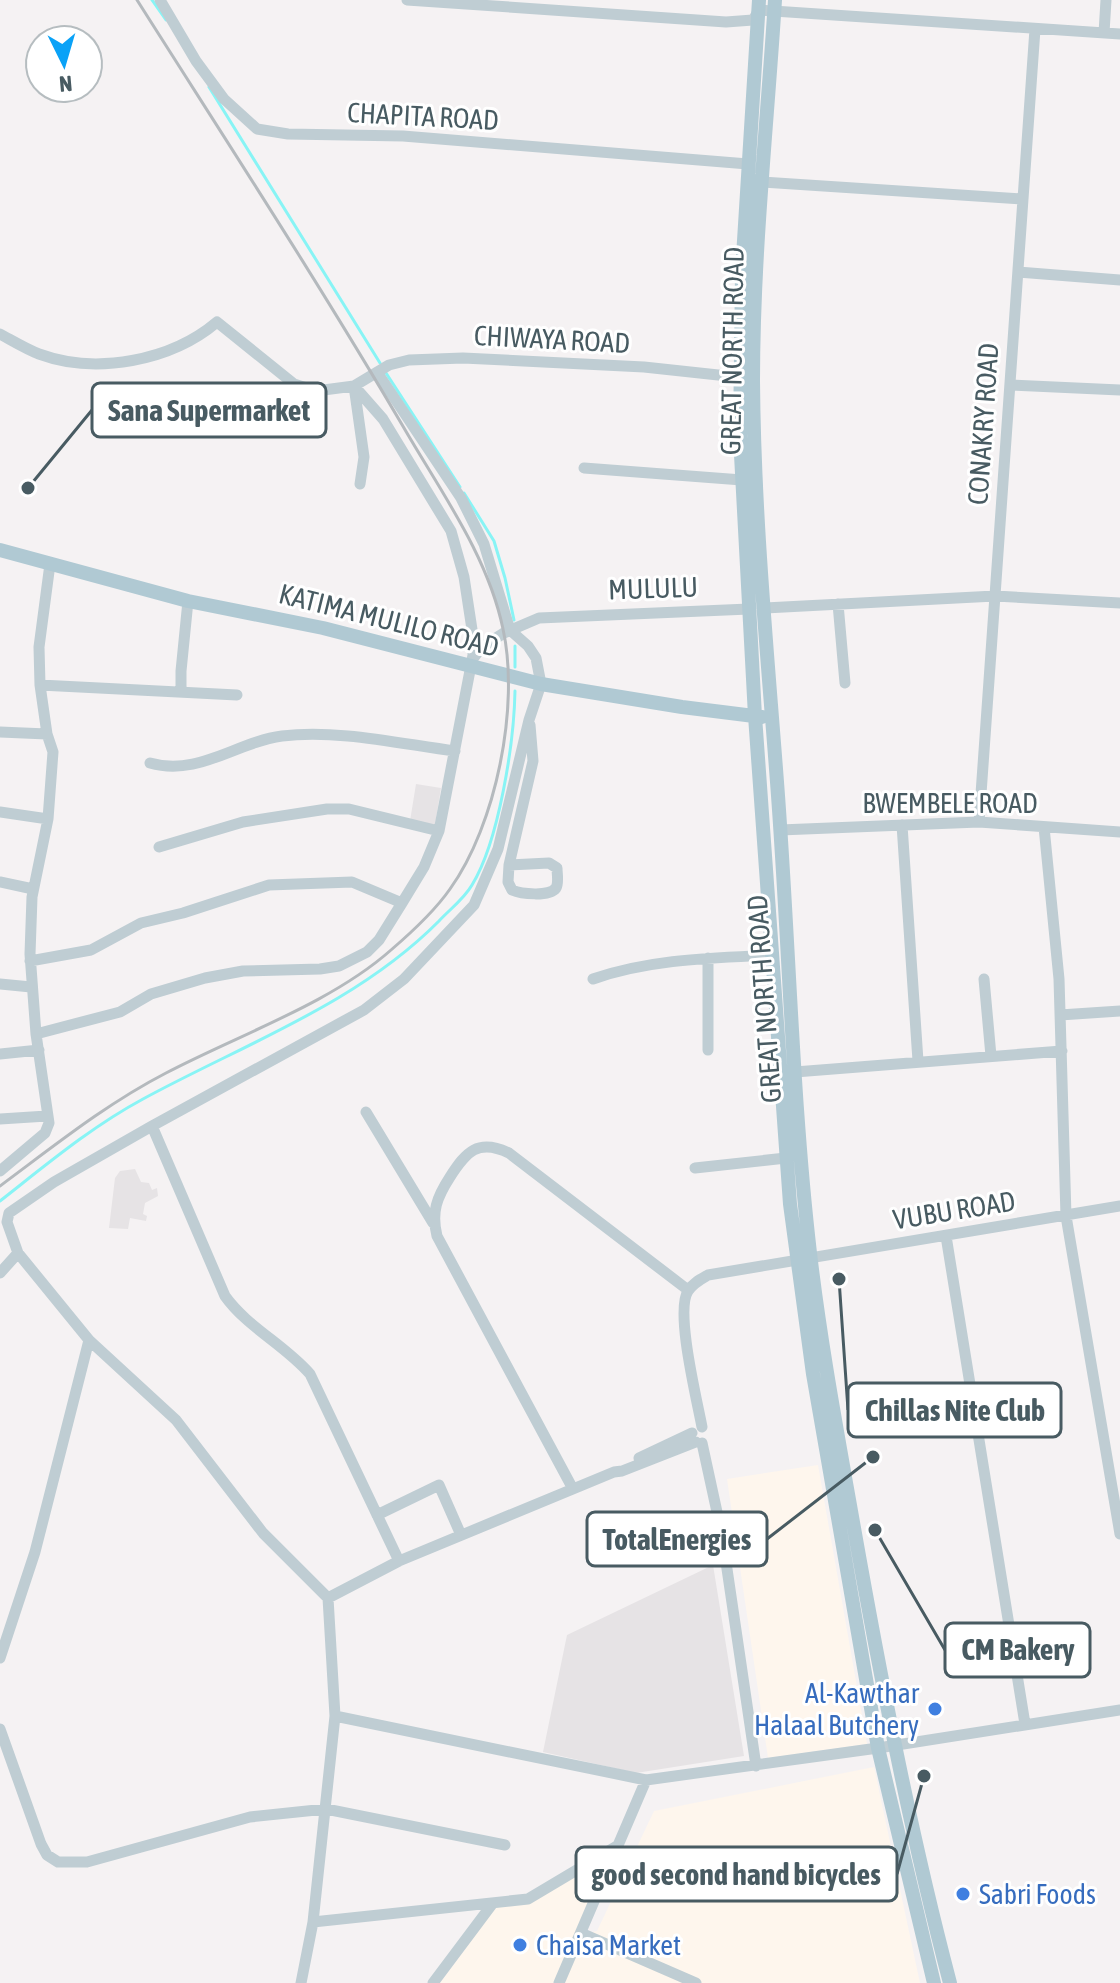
<svg xmlns="http://www.w3.org/2000/svg" width="1120" height="1983" viewBox="0 0 1120 1983" font-family="'Asap Condensed',sans-serif">
<style>
.commercial{fill:#fef6ed}
.education{fill:#e6e3e5}
.lines{fill:none;stroke-linecap:round;stroke-linejoin:round}
.stream{stroke:#88f4f5;stroke-width:3}
.minor{stroke:#bfcdd3;stroke-width:11}
.major{stroke:#b0c9d3;stroke-width:14}
.rail{stroke:#b4b9bd;stroke-width:3}
.shop-dot{fill:#3f7fe0;stroke:#fff;stroke-width:3}
.labels{text-anchor:middle;dominant-baseline:central;stroke-width:6;stroke-linejoin:round;paint-order:stroke}
.street-label{font-size:28px;fill:#485b62;stroke:#fff}
.shop-label{font-size:28px;fill:#366cbe;stroke:#fff;text-anchor:start}
.leader{fill:none;stroke:#485b62;stroke-width:3}
.callout-dot{fill:#485b62;stroke:#fff;stroke-width:3}
.callout{fill:#fff;stroke:#485b62;stroke-width:3}
.callout-label{font-size:30px;text-anchor:middle;font-weight:bold;fill:#485b62}
</style>
<rect width="100%" height="100%" fill="#f5f2f3"/>
<path class="commercial" d="M 818,1465 L 867,1744 L 768,1758 L 727,1479 Z
M 874,1767 L 920,1983 L 563,1983 L 583,1934 L 597,1931 L 654,1811 Z
M 611,1855 L 557,1983 L 440,1983 L 496,1907 L 529,1902 Z"/>
<path class="education" d="M 416,784 L 441,788 L 435,825 L 410,821 Z
M 135,1169 L 141,1182 L 149,1183 L 152,1190 L 157,1188 L 158,1196 L 145,1203 L 143,1214 L 147,1216 L 146,1221 L 130,1218 L 128,1229 L 109,1228 L 115,1178 L 120,1171 Z
M 713,1565 L 744,1756 L 636,1773 L 543,1752 L 567,1635 Z"/>
<g class="lines">
<path class="stream" d="M 152,0 L 166,20
M 209,87 L 380,363
M 386,373 L 460,487
M 464,493 L 494,541 L 505,578 L 514,620
M 515,646 L 515,667
M 0,1201 C 46,1165 91,1127 143,1099 C 244,1044 357,1004 439,921 C 449,910 464,899 472,885 C 499,841 514,743 515,691"/>
<path class="minor" d="M 160,0 L 196,61 L 224,99 L 257,129 L 288,134 L 403,136 L 748,164
M 407,0 L 726,22 L 753,20 L 759,10 L 1120,34
M 1104,33 L 1106,0
M 762,182 L 1023,199
M 1018,272 L 1120,280
M 0,334 C 13,341 26,349 39,354 C 96,375 171,361 217,322 L 294,384 L 316,391 L 354,386 L 389,365 L 409,360 L 463,358 L 644,367 L 746,378
M 1010,385 L 1120,390
M 354,386 L 364,457 L 360,484
M 584,468 L 742,480
M 838,604 L 845,683
M 765,608 L 995,596 L 1120,603
M 472,660 L 482,647 L 504,633 L 539,618 L 749,609
M 40,685 L 237,695
M 181,692 L 181,671 L 188,601
M 0,732 L 47,734
M 150,763 C 198,777 236,742 282,736 C 337,729 401,744 455,751
M 0,812 L 48,819
M 979,822 L 1035,29
M 902,825 L 918,1061
M 1044,827 L 1059,979 L 1066,1216 L 1120,1534
M 780,830 L 979,822 L 1120,832
M 159,847 L 243,822 L 327,809 L 349,809 L 439,831
M 549,863 L 557,868 C 557,874 559,883 556,888 C 549,897 521,894 512,890 L 508,882 L 509,865 Z
M 509,865 L 533,761 L 530,725
M 0,882 L 33,889
M 708,958 L 708,1050
M 30,961 L 91,950 L 141,923 L 183,913 L 269,885 L 352,882 L 402,903
M 593,979 C 650,959 713,958 772,955
M 984,979 L 991,1056
M 0,984 L 31,987
M 1060,1015 L 1120,1011
M 36,1034 L 120,1012 L 151,994 L 205,978 L 243,971 L 320,969 L 339,966 L 367,952 L 379,940 L 402,903 L 424,867 L 439,831 L 473,655 L 473,636 L 464,577 L 451,531 L 383,419 L 354,386
M 0,1054 L 39,1050
M 795,1072 L 1062,1051
M 366,1112 L 433,1223
M 0,1119 L 47,1116
M 152,1126 L 225,1296 C 247,1327 285,1345 310,1374 L 399,1561
M 695,1168 L 786,1158
M 0,1171 L 45,1133 L 49,1123 L 36,1034 L 30,954 L 32,897 L 48,819 L 53,752 L 47,734 L 40,685 L 39,647 L 50,564
M 946,1236 L 1025,1724
M 18,1253 L 7,1222 L 9,1213 L 54,1182 L 152,1126 L 364,1010 L 404,979 L 474,905 L 498,849 L 529,720 L 541,684 L 536,658 L 528,646 L 510,630 L 484,544 L 461,498 L 377,372
M 0,1273 L 18,1253 L 89,1340 L 176,1420 L 263,1533 L 328,1598
M 702,1427 C 697,1400 675,1311 688,1291 C 693,1283 701,1279 708,1275 L 1120,1206
M 702,1443 L 722,1535 L 756,1766
M 639,1458 L 692,1433
M 573,1489 L 437,1236 C 431,1212 437,1197 450,1177 C 466,1152 478,1138 509,1153 L 688,1290
M 377,1515 L 439,1485 L 461,1535
M 0,1658 L 35,1552 L 89,1340
M 335,1716 L 646,1780 L 878,1748 L 1120,1710
M 0,1729 L 41,1844 L 47,1855 L 58,1862 L 87,1862 L 250,1817 L 326,1809 L 505,1845
M 313,1922 L 528,1899 L 617,1846
M 581,1933 L 696,1983
M 301,1983 L 313,1922 L 335,1716 L 328,1598 L 399,1561 L 614,1472 L 622,1471 L 696,1442
M 433,1983 L 493,1903
M 559,1983 L 646,1780"/>
<path class="major" d="M 759,0 L 742,273 L 740,436 L 755,716 L 790,1204 L 813,1374 L 878,1748 L 934,1983
M 775,0 C 767,127 753,254 753,381 C 754,515 767,649 777,782 C 789,939 792,1097 810,1253 C 820,1339 836,1426 851,1511 C 879,1670 909,1827 950,1983
M 0,550 L 188,601 L 323,628 L 541,684 L 682,707 L 762,717"/>
<path class="rail" d="M 0,1186 C 54,1146 106,1104 166,1073 C 238,1035 330,1004 391,950 C 412,932 434,912 450,889 C 496,825 520,706 503,629 C 488,556 441,492 404,428 C 319,283 227,142 137,0"/>
</g>
<g class="shop-dot">
<circle cx="935" cy="1709" r="8"/>
<circle cx="963" cy="1894" r="8"/>
<circle cx="520" cy="1945" r="8"/>
</g>
<g class="labels">
<g class="street-label">
<text transform="translate(423 116) rotate(3)">CHAPITA ROAD</text>
<text transform="translate(552 339) rotate(3)">CHIWAYA ROAD</text>
<text transform="translate(732 351) rotate(-89)">GREAT NORTH ROAD</text>
<text transform="translate(983 424) rotate(-86)">CONAKRY ROAD</text>
<text transform="translate(653 588) rotate(-2)">MULULU</text>
<text transform="translate(389 620) rotate(14)">KATIMA MULILO ROAD</text>
<text x="950" y="803">BWEMBELE ROAD</text>
<text transform="translate(764 999) rotate(-94)">GREAT NORTH ROAD</text>
<text transform="translate(954 1210) rotate(-9)">VUBU ROAD</text>
</g>
<g class="shop-label">
<text x="919" y="1693" text-anchor="end">Al-Kawthar<tspan x="919" dy="32">Halaal Butchery</tspan></text>
<text x="979" y="1894">Sabri Foods</text>
<text x="536" y="1945">Chaisa Market</text>
</g>
</g>
<path class="leader" d="M28 488L92 410M839 1279L848 1410M873 1457L767 1539M875 1530L945 1650M924 1776L897 1874"/>
<g class="callout-dot">
<circle cx="28" cy="488" r="8"/>
<circle cx="839" cy="1279" r="8"/>
<circle cx="873" cy="1457" r="8"/>
<circle cx="875" cy="1530" r="8"/>
<circle cx="924" cy="1776" r="8"/>
</g>
<g class="callout">
<rect x="92" y="383" width="234" height="54" rx="8"/>
<rect x="848" y="1383" width="213" height="54" rx="8"/>
<rect x="587" y="1512" width="180" height="54" rx="8"/>
<rect x="945" y="1623" width="145" height="54" rx="8"/>
<rect x="576" y="1847" width="321" height="54" rx="8"/>
</g>
<g class="callout-label">
<text x="209" y="421">Sana Supermarket</text>
<text x="955" y="1421">Chillas Nite Club</text>
<text x="677" y="1550">TotalEnergies</text>
<text x="1018" y="1660">CM Bakery</text>
<text x="736" y="1885">good second hand bicycles</text>
</g>
<g transform="translate(64 64) rotate(175)"><circle r="38" fill="#ffffff" stroke="#b6bdc0" stroke-width="2"/>
<path d="M0-6L14 30L0 20L-14 30Z" fill="#0aa2f7"/>
<text y="-12" font-size="22" font-weight="bold" text-anchor="middle" fill="#485b62">N</text>
</g>
</svg>
